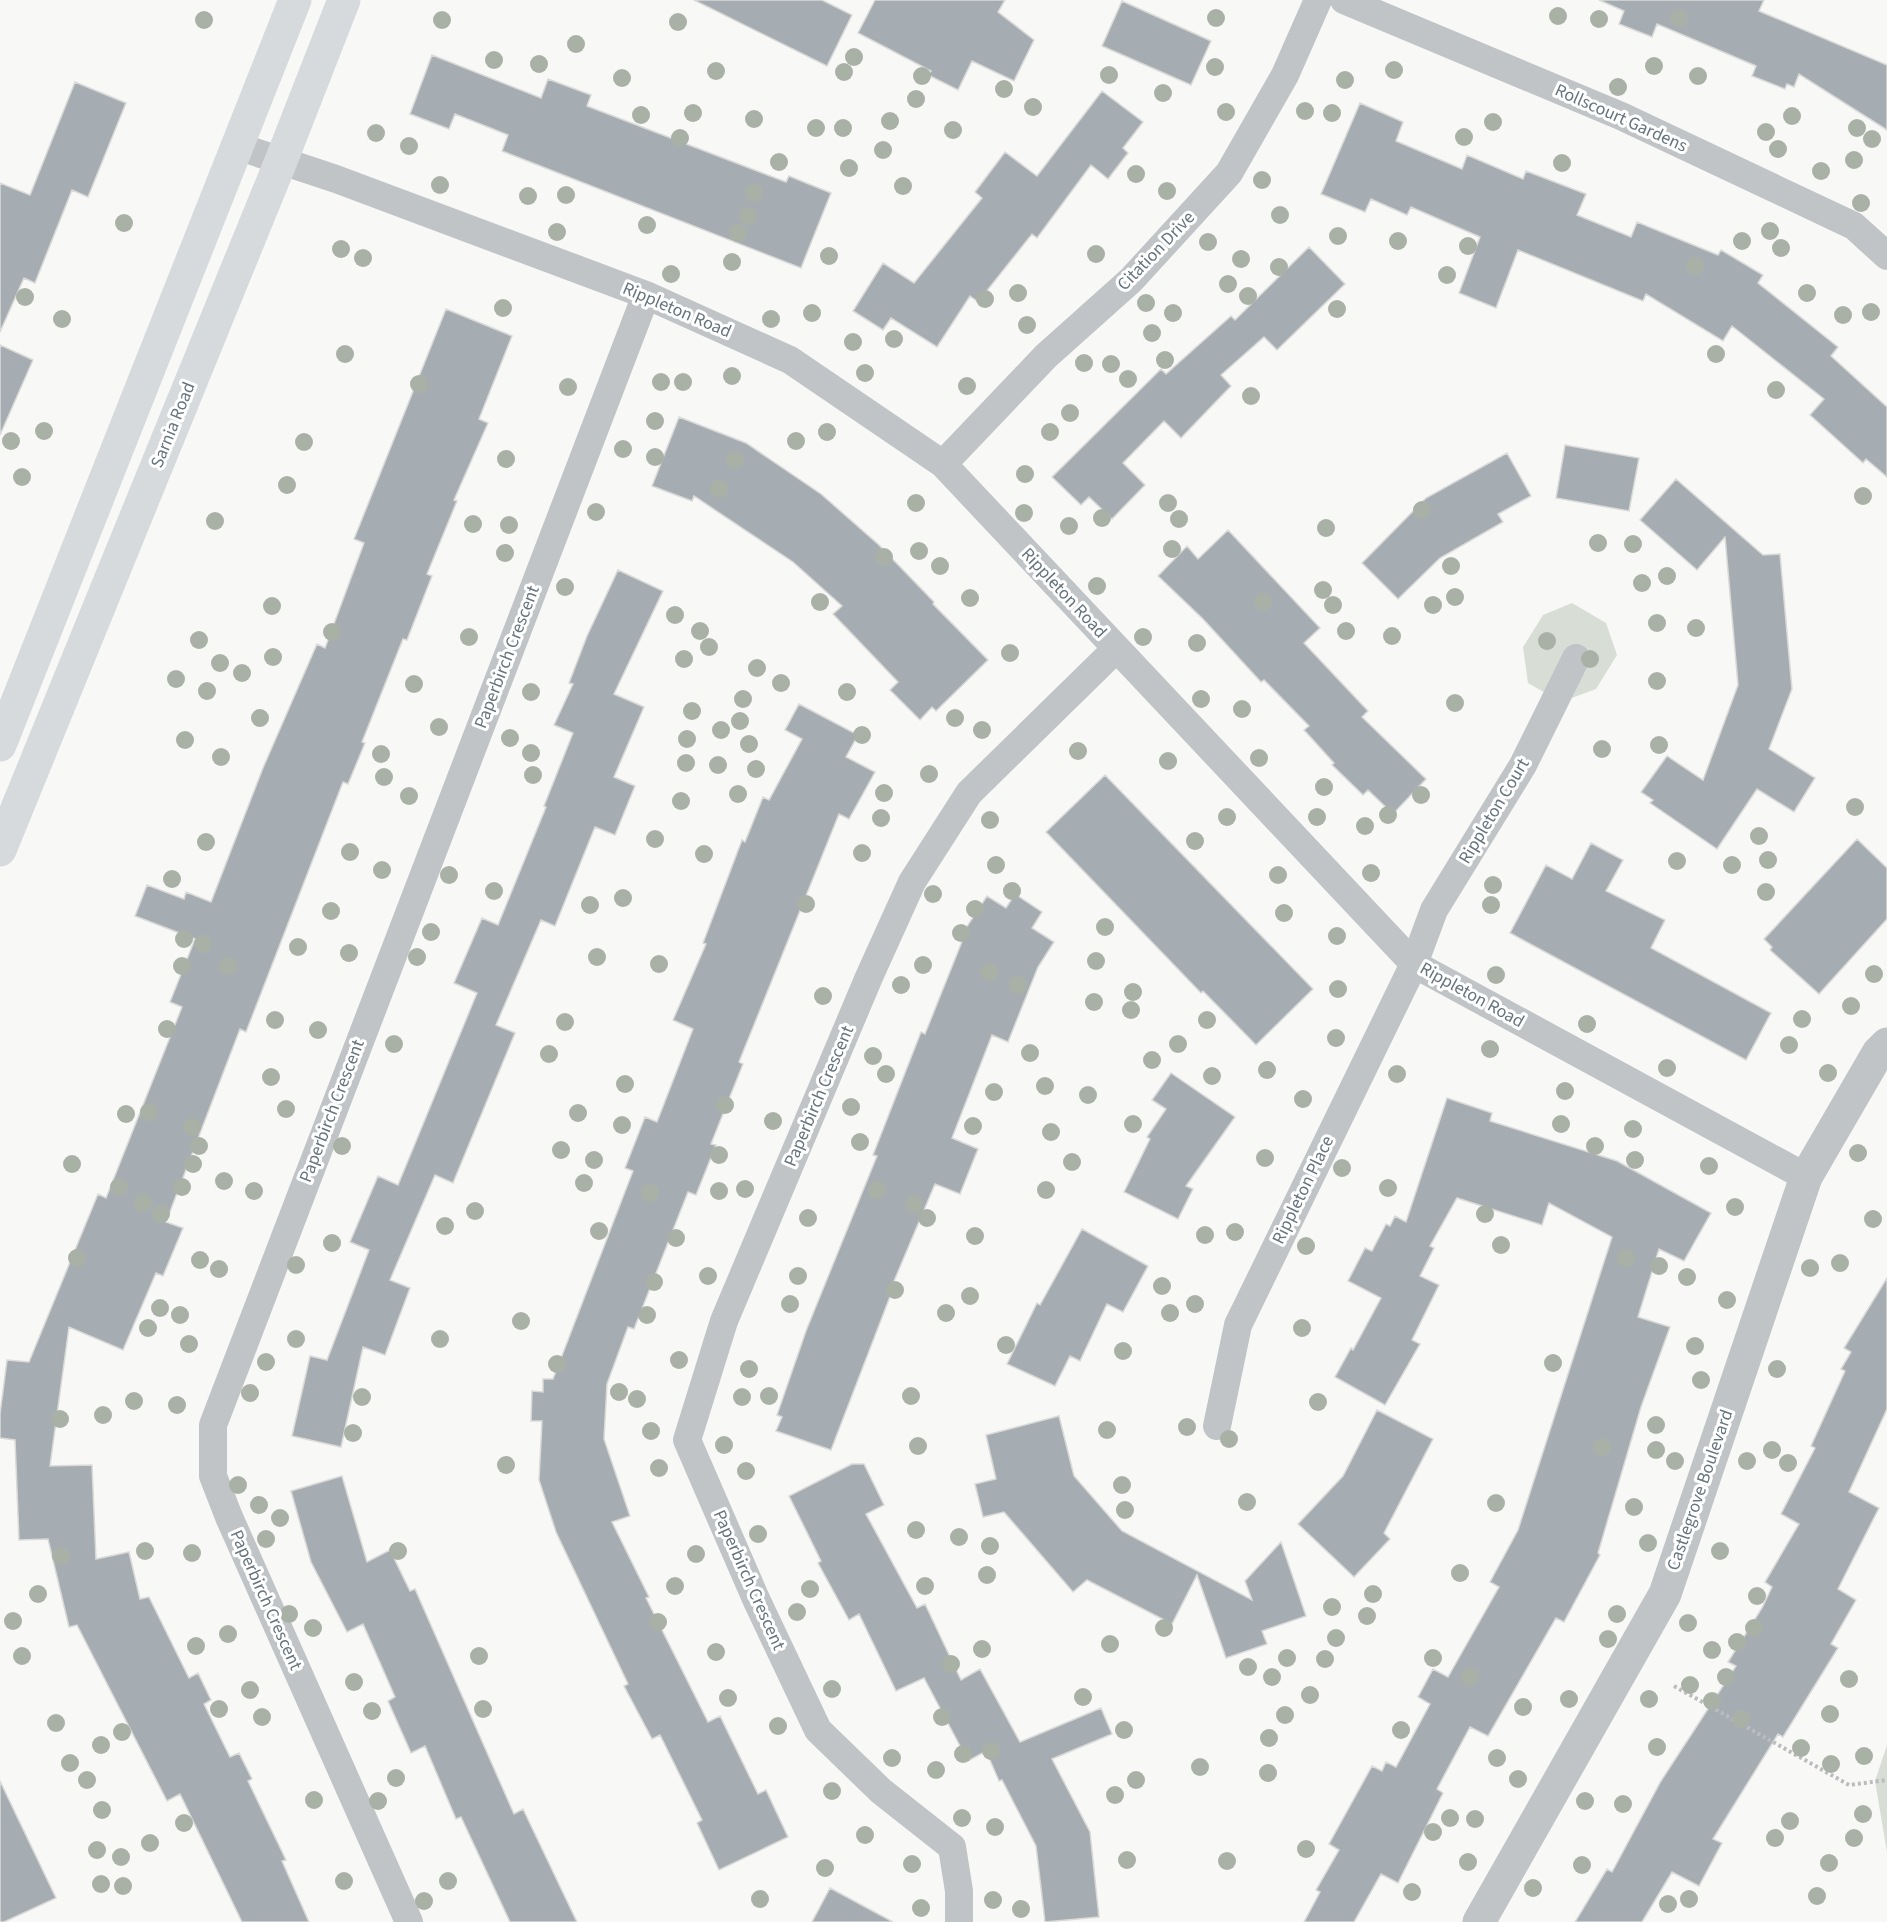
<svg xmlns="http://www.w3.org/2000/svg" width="1887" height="1922" viewBox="0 0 1887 1922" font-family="'Source Sans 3',sans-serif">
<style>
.green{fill:#d8ddd6}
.building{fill:#a6adb2;stroke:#dadad8;stroke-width:1.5}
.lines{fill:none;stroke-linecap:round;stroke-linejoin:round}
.path{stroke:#babdbf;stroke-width:4;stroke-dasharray:3 3;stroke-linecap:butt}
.minor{stroke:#c0c4c7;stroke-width:28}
.tertiary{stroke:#c0c4c7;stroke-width:33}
.secondary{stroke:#d6dadd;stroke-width:33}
.tree{fill:#a9b1a6}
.labels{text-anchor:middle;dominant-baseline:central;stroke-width:6;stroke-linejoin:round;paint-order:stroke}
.street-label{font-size:18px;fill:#66747e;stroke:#fff}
</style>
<rect width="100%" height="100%" fill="#f8f8f6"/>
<path class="green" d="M 1572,603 L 1606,623 L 1617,655 L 1596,689 L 1561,702 L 1528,683 L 1523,647 L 1543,615 Z
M 1887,1745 L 1887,1852 L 1875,1781 Z"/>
<path class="building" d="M 694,0 L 822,0 L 852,15 L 827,66 Z
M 875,0 L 1005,0 L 998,12 L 1034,40 L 1014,81 L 972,61 L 958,90 L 928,75 L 931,71 L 858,33 Z
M 1599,0 L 1764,0 L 1759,11 L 1887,65 L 1887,130 L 1799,74 L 1794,87 L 1787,84 L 1785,89 L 1752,76 L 1756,66 L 1657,24 L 1652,37 L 1619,24 L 1624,11 Z
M 1122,1 L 1211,41 L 1191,85 L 1102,46 Z
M 432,55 L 541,98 L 548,79 L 591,95 L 587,106 L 786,182 L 789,176 L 831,193 L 801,268 L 502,151 L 508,135 L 455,114 L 449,129 L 410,114 Z
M 75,82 L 126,103 L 88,197 L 72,190 L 35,283 L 24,278 L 0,332 L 0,183 L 30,195 Z
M 1102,91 L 1143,122 L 1123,148 L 1128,153 L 1108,179 L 1091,165 L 1037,238 L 1032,234 L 978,302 L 970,296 L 937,347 L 891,318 L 883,330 L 853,311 L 883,263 L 914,283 L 982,198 L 975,192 L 1005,152 L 1037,176 Z
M 1360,103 L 1403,122 L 1396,141 L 1462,169 L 1467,155 L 1523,179 L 1526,171 L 1586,194 L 1577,215 L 1631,237 L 1637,222 L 1718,255 L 1721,250 L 1763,275 L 1758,283 L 1838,347 L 1831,356 L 1887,407 L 1887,477 L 1866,459 L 1863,463 L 1810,415 L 1824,399 L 1732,326 L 1723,341 L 1646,294 L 1643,301 L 1518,250 L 1496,308 L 1459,293 L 1480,237 L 1411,207 L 1407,215 L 1371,199 L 1365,212 L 1321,194 Z
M 1309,247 L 1345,284 L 1277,350 L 1264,337 L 1221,375 L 1231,386 L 1181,438 L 1164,421 L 1123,463 L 1145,485 L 1112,519 L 1089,497 L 1081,505 L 1052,477 L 1161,369 L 1166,374 L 1231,316 L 1235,320 Z
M 446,309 L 512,336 L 479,419 L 488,423 L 454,500 L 457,501 L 427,574 L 432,576 L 407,640 L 403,639 L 362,742 L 365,743 L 348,784 L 343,782 L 246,1032 L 240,1029 L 166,1222 L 183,1228 L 163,1276 L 156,1273 L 123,1350 L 69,1327 L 50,1466 L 92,1465 L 96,1559 L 129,1552 L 140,1599 L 149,1597 L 189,1678 L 198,1673 L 211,1700 L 204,1704 L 230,1757 L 239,1753 L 252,1779 L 248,1781 L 286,1860 L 282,1861 L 309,1922 L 242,1922 L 180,1794 L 167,1801 L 77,1625 L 69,1627 L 48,1539 L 19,1540 L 15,1440 L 0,1438 L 0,1414 L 7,1360 L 29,1362 L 98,1194 L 106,1198 L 182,1007 L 170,1002 L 195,939 L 135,916 L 147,885 L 184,899 L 186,892 L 211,902 L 263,768 L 317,644 L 325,648 L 364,543 L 354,539 Z
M 0,345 L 33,360 L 0,435 Z
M 679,417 L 746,443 L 821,494 L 879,545 L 934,602 L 933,604 L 988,660 L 936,711 L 932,707 L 920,720 L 890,690 L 898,682 L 833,614 L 842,606 L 793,562 L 694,496 L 692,501 L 652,486 Z
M 1565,445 L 1639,458 L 1629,511 L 1556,498 Z
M 1507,453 L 1531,496 L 1498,514 L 1503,522 L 1440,558 L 1398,599 L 1362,563 L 1426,498 Z
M 1676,479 L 1763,555 L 1780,554 L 1792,689 L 1769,749 L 1815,778 L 1794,812 L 1757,789 L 1717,849 L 1650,803 L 1653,800 L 1641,792 L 1667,756 L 1703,780 L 1738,685 L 1725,537 L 1697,570 L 1640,520 Z
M 1228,530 L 1320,628 L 1304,643 L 1368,711 L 1362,717 L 1426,779 L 1393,814 L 1368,790 L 1363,795 L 1332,765 L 1334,763 L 1304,730 L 1309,726 L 1264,680 L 1261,682 L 1203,619 L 1158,576 L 1187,546 L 1198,559 Z
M 618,570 L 663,591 L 614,694 L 644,707 L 614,777 L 635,786 L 615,835 L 595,827 L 555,926 L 541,920 L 496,1025 L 515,1033 L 453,1183 L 435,1175 L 390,1280 L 410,1288 L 385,1355 L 363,1347 L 341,1447 L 292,1436 L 310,1356 L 327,1360 L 369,1250 L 350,1242 L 378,1176 L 398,1185 L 477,993 L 454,983 L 482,918 L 498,925 L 546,807 L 544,806 L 573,733 L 554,725 L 573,684 L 569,683 L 587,636 Z
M 799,704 L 858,735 L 846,757 L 875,772 L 849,819 L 839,814 L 739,1062 L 743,1064 L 711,1144 L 716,1145 L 696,1195 L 688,1192 L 634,1329 L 628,1327 L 607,1384 L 604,1439 L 630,1516 L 612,1522 L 649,1597 L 646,1598 L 708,1722 L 720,1716 L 758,1794 L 766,1790 L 788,1837 L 719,1870 L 697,1823 L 702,1820 L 660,1735 L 652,1739 L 624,1686 L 628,1684 L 556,1532 L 539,1480 L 542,1421 L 531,1421 L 532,1391 L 543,1392 L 543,1379 L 553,1379 L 633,1171 L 625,1168 L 645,1117 L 657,1122 L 693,1029 L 673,1020 L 706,944 L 703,943 L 742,840 L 745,842 L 763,797 L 769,800 L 802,739 L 785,730 Z
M 1105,775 L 1313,989 L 1256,1045 L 1203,991 L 1201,993 L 1046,832 Z
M 1857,839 L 1887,868 L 1887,919 L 1819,994 L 1770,950 L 1772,947 L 1764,939 Z
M 1591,843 L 1623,860 L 1606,891 L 1665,920 L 1651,948 L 1771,1013 L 1746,1060 L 1510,933 L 1546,865 L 1572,879 Z
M 1015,894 L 1042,912 L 1032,928 L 1054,942 L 1038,967 L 1008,1042 L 992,1035 L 952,1138 L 978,1149 L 960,1194 L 935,1184 L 889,1293 L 891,1294 L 831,1450 L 776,1431 L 782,1417 L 777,1415 L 806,1331 L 877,1156 L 873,1155 L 921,1032 L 925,1034 L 963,939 L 960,937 L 987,896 L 1006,908 Z
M 1171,1073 L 1235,1117 L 1186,1186 L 1193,1189 L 1178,1219 L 1124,1192 L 1150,1139 L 1147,1137 L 1166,1109 L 1152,1100 Z
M 1447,1098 L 1492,1113 L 1490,1121 L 1617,1161 L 1711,1213 L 1684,1261 L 1659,1249 L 1638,1317 L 1670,1327 L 1641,1407 L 1598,1553 L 1600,1555 L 1564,1622 L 1556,1618 L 1488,1736 L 1470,1727 L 1437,1789 L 1443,1793 L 1398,1883 L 1381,1874 L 1354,1922 L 1304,1922 L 1320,1892 L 1316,1890 L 1339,1850 L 1329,1844 L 1372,1766 L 1382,1771 L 1386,1762 L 1396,1767 L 1430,1704 L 1418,1697 L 1433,1669 L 1448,1677 L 1499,1587 L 1490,1582 L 1518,1530 L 1612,1237 L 1549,1203 L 1542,1225 L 1457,1198 L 1430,1246 L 1434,1248 L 1420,1276 L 1439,1285 L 1412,1340 L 1420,1344 L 1385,1405 L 1335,1377 L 1351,1348 L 1353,1350 L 1381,1298 L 1348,1281 L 1365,1248 L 1372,1251 L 1386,1224 L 1390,1226 L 1395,1216 L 1406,1222 Z
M 1082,1229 L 1148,1266 L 1123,1312 L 1107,1304 L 1080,1361 L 1070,1356 L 1055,1386 L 1007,1364 L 1037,1303 L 1040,1305 Z
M 1887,1278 L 1887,1409 L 1849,1492 L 1879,1508 L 1838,1589 L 1856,1600 L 1831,1644 L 1838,1648 L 1783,1737 L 1778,1734 L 1713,1839 L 1722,1843 L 1699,1886 L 1672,1872 L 1642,1922 L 1575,1922 L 1607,1869 L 1612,1872 L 1661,1781 L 1736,1666 L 1728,1662 L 1762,1608 L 1772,1587 L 1765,1582 L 1799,1524 L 1781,1514 L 1815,1448 L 1811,1446 L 1845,1371 L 1841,1369 L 1851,1352 L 1844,1348 Z
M 1377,1410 L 1433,1439 L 1384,1533 L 1390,1539 L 1354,1577 L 1298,1524 L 1343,1476 Z
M 1059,1416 L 1074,1476 L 1122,1531 L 1252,1600 L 1245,1581 L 1281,1542 L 1306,1616 L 1262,1631 L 1267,1644 L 1226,1658 L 1197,1575 L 1172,1624 L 1087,1580 L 1073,1592 L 1004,1512 L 983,1517 L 975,1484 L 996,1479 L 986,1435 Z
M 852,1464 L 864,1464 L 884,1505 L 866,1514 L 917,1608 L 925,1604 L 961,1680 L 980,1669 L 1020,1742 L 1101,1708 L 1112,1734 L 1052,1759 L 1090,1832 L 1099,1917 L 1045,1922 L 1036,1846 L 1002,1780 L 999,1781 L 986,1751 L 968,1761 L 924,1678 L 896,1691 L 859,1614 L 849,1620 L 818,1563 L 821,1561 L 789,1496 Z
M 342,1476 L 367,1562 L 390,1550 L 410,1591 L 415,1589 L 514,1814 L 523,1809 L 577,1922 L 510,1922 L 461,1817 L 456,1819 L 425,1746 L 411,1753 L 388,1701 L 395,1697 L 363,1624 L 347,1632 L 311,1562 L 291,1491 Z
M 0,1781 L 56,1898 L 4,1922 L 0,1922 Z
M 830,1888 L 893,1922 L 812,1922 Z"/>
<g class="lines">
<path class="path" d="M 1674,1686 L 1849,1785 L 1887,1780"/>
<path class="minor" d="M 1344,0 L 1621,116 L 1854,226 L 1887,256
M 237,146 L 336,179 L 646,295 L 790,360 L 943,464 L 1414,964 L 1806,1177
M 943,464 L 1046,356 L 1131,280 L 1229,173 L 1285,75 L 1318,0
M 1217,1426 L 1238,1325 L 1414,964 L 1434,910 L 1523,765 L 1576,658
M 409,1922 L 229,1517 L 213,1476 L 213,1425 L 646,295
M 959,1922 L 959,1891 L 952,1847 L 881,1791 L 818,1730 L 756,1599 L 687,1440 L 724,1321 L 869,977 L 912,882 L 969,793 L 1116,649"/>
<path class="tertiary" d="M 1479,1922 L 1665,1594 L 1806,1177 L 1878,1053 L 1887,1044"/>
<path class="secondary" d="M 0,745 L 295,0
M 0,850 L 281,161 L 344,0"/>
</g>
<g class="tree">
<circle cx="1558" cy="16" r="9"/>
<circle cx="1216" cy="18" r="9"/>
<circle cx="1679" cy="18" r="9"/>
<circle cx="1599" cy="19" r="9"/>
<circle cx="204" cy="20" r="9"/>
<circle cx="442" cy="20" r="9"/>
<circle cx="678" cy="22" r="9"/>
<circle cx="576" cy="44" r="9"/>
<circle cx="854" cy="57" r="9"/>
<circle cx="494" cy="60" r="9"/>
<circle cx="539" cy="64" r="9"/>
<circle cx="1654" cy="66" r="9"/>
<circle cx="1215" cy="67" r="9"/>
<circle cx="1394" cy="70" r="9"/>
<circle cx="716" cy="71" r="9"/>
<circle cx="844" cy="72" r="9"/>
<circle cx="1109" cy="75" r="9"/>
<circle cx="922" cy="76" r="9"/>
<circle cx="1698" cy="76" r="9"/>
<circle cx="622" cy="78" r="9"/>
<circle cx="1345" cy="80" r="9"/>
<circle cx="1618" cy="87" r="9"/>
<circle cx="1004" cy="89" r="9"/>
<circle cx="1163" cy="93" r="9"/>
<circle cx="916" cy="99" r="9"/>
<circle cx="1033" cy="107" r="9"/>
<circle cx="1305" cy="111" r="9"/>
<circle cx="1226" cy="112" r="9"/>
<circle cx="693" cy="113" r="9"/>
<circle cx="1332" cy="113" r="9"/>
<circle cx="641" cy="115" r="9"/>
<circle cx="1792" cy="116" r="9"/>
<circle cx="754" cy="119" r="9"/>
<circle cx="890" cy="121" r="9"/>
<circle cx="1493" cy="122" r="9"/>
<circle cx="816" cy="128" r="9"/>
<circle cx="843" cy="128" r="9"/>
<circle cx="1857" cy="128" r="9"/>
<circle cx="953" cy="130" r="9"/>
<circle cx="1766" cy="132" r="9"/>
<circle cx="376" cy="133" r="9"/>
<circle cx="1464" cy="137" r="9"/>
<circle cx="680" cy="138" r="9"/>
<circle cx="1872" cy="139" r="9"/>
<circle cx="409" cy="146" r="9"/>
<circle cx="1778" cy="149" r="9"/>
<circle cx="883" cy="150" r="9"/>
<circle cx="1854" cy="160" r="9"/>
<circle cx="779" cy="162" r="9"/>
<circle cx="1562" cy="163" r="9"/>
<circle cx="849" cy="168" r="9"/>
<circle cx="1821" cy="171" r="9"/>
<circle cx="1136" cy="174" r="9"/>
<circle cx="1262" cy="180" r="9"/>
<circle cx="440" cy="185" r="9"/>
<circle cx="903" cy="186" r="9"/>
<circle cx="1167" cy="191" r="9"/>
<circle cx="754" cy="193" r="9"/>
<circle cx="566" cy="195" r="9"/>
<circle cx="528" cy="196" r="9"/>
<circle cx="1861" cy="203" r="9"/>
<circle cx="1280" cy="215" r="9"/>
<circle cx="748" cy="216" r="9"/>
<circle cx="124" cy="223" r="9"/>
<circle cx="647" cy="225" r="9"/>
<circle cx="1770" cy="231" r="9"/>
<circle cx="557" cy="232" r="9"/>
<circle cx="738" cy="233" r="9"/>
<circle cx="1338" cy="236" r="9"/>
<circle cx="1398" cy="241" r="9"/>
<circle cx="1742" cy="241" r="9"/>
<circle cx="1208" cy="242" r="9"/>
<circle cx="1468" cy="246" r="9"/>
<circle cx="1781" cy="248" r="9"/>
<circle cx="341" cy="249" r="9"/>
<circle cx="1096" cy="254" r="9"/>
<circle cx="829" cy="256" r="9"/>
<circle cx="363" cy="258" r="9"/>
<circle cx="1241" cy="259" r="9"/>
<circle cx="732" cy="262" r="9"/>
<circle cx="1695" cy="266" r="9"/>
<circle cx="1279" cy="267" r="9"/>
<circle cx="671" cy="274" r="9"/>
<circle cx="1447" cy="275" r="9"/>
<circle cx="1228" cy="284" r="9"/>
<circle cx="1018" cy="293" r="9"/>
<circle cx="1807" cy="293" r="9"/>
<circle cx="1248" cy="296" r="9"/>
<circle cx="25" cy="297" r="9"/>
<circle cx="985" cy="299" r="9"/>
<circle cx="1146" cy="303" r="9"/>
<circle cx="503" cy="308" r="9"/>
<circle cx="1337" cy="309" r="9"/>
<circle cx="1871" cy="312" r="9"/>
<circle cx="812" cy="313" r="9"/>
<circle cx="1173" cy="313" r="9"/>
<circle cx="1843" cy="315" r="9"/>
<circle cx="62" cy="319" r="9"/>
<circle cx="771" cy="319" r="9"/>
<circle cx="1027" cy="325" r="9"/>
<circle cx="1152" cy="333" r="9"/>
<circle cx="894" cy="339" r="9"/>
<circle cx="853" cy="342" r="9"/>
<circle cx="345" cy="354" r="9"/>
<circle cx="1716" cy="354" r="9"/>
<circle cx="1165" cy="360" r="9"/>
<circle cx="1084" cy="363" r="9"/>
<circle cx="1111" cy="364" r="9"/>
<circle cx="865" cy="373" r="9"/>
<circle cx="732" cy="376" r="9"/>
<circle cx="1128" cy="379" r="9"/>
<circle cx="661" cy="382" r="9"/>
<circle cx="683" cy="382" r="9"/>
<circle cx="419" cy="384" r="9"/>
<circle cx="967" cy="386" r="9"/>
<circle cx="568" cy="387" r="9"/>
<circle cx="1776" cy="390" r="9"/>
<circle cx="1251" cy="396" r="9"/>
<circle cx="1070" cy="413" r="9"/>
<circle cx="655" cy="421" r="9"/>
<circle cx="44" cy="431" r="9"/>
<circle cx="827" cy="432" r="9"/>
<circle cx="1050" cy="432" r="9"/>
<circle cx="11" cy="441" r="9"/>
<circle cx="796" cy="441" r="9"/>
<circle cx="304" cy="442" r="9"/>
<circle cx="623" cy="449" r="9"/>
<circle cx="655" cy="457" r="9"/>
<circle cx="506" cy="459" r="9"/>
<circle cx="735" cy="460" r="9"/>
<circle cx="1025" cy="474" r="9"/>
<circle cx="22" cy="477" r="9"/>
<circle cx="287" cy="485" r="9"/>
<circle cx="719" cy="489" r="9"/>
<circle cx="1863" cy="496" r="9"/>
<circle cx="916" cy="503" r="9"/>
<circle cx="1168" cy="503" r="9"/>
<circle cx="1422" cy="510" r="9"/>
<circle cx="596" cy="512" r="9"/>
<circle cx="1024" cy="513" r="9"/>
<circle cx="1102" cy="518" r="9"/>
<circle cx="1179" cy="519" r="9"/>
<circle cx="215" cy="521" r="9"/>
<circle cx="473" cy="524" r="9"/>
<circle cx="509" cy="525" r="9"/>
<circle cx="1069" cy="526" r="9"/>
<circle cx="1326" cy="528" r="9"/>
<circle cx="1598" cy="543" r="9"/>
<circle cx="1633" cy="544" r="9"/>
<circle cx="1172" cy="549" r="9"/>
<circle cx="919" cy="551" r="9"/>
<circle cx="505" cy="553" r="9"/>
<circle cx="884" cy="557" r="9"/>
<circle cx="940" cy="566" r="9"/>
<circle cx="1451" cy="566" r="9"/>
<circle cx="1667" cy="576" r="9"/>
<circle cx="1642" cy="583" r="9"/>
<circle cx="1097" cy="586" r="9"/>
<circle cx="565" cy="587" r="9"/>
<circle cx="1323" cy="590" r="9"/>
<circle cx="1455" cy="597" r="9"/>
<circle cx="970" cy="598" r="9"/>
<circle cx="820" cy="602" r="9"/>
<circle cx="1263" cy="602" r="9"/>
<circle cx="1333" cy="605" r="9"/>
<circle cx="1433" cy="605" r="9"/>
<circle cx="272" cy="606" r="9"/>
<circle cx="675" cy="615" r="9"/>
<circle cx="1657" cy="623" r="9"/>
<circle cx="1696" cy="628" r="9"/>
<circle cx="700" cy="631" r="9"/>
<circle cx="1346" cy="631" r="9"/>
<circle cx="332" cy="632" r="9"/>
<circle cx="1392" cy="636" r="9"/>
<circle cx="469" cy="637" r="9"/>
<circle cx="1143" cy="637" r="9"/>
<circle cx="199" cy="640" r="9"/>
<circle cx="1547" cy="641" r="9"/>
<circle cx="1197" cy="643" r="9"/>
<circle cx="709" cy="647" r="9"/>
<circle cx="1010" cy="653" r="9"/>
<circle cx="273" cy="657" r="9"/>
<circle cx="684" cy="659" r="9"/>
<circle cx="1590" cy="659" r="9"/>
<circle cx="220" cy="663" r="9"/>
<circle cx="757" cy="668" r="9"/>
<circle cx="242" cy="673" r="9"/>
<circle cx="176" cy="679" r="9"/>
<circle cx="1657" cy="681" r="9"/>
<circle cx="781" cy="683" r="9"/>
<circle cx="414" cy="684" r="9"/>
<circle cx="207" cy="691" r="9"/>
<circle cx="531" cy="692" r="9"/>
<circle cx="847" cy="692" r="9"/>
<circle cx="743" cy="699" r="9"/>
<circle cx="1201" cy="699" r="9"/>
<circle cx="1455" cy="703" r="9"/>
<circle cx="1242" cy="709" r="9"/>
<circle cx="692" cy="711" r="9"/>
<circle cx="260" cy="718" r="9"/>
<circle cx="955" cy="718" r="9"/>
<circle cx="740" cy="721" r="9"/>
<circle cx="439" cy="727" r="9"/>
<circle cx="721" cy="730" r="9"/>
<circle cx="982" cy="730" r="9"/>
<circle cx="862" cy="735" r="9"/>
<circle cx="510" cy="738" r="9"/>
<circle cx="687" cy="739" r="9"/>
<circle cx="185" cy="740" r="9"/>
<circle cx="749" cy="744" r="9"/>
<circle cx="1659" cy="745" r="9"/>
<circle cx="1602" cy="749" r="9"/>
<circle cx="1078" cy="751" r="9"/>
<circle cx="531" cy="753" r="9"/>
<circle cx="381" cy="754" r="9"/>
<circle cx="221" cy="757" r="9"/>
<circle cx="1259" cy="758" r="9"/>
<circle cx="1168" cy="761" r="9"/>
<circle cx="686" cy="763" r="9"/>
<circle cx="718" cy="765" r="9"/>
<circle cx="756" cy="769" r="9"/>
<circle cx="929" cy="774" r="9"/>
<circle cx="533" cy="775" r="9"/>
<circle cx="384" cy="777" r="9"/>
<circle cx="1324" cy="787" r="9"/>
<circle cx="884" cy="793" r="9"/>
<circle cx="738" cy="794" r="9"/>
<circle cx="1421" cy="795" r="9"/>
<circle cx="409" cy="796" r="9"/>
<circle cx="681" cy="801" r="9"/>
<circle cx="1855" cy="807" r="9"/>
<circle cx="1388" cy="815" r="9"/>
<circle cx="1227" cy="817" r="9"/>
<circle cx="1317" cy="817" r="9"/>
<circle cx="881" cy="818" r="9"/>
<circle cx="990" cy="820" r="9"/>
<circle cx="1365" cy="826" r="9"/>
<circle cx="1759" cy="836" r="9"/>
<circle cx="655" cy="839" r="9"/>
<circle cx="1195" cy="841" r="9"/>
<circle cx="206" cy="842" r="9"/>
<circle cx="350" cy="852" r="9"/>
<circle cx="862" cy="853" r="9"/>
<circle cx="704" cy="854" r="9"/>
<circle cx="1768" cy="860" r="9"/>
<circle cx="1677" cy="861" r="9"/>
<circle cx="996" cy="865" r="9"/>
<circle cx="1732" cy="865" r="9"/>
<circle cx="382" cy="870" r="9"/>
<circle cx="1371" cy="873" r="9"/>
<circle cx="449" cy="875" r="9"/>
<circle cx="1278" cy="875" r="9"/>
<circle cx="172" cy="879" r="9"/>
<circle cx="1493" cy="885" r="9"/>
<circle cx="494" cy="891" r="9"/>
<circle cx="1012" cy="891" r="9"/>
<circle cx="1766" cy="892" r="9"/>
<circle cx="933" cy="894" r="9"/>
<circle cx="623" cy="898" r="9"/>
<circle cx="806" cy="904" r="9"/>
<circle cx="590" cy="905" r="9"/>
<circle cx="1491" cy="905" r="9"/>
<circle cx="975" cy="909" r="9"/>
<circle cx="331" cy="911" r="9"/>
<circle cx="1284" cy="913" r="9"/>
<circle cx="1105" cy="927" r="9"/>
<circle cx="431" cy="932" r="9"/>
<circle cx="961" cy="933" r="9"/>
<circle cx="1337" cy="936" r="9"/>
<circle cx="184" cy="939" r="9"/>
<circle cx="203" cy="944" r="9"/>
<circle cx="298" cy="947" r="9"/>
<circle cx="349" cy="953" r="9"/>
<circle cx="417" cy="957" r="9"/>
<circle cx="597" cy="957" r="9"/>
<circle cx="1096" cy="961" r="9"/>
<circle cx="659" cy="964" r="9"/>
<circle cx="923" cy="965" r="9"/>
<circle cx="182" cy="966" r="9"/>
<circle cx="228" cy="966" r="9"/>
<circle cx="989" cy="972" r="9"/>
<circle cx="1874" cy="974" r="9"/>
<circle cx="1496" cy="975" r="9"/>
<circle cx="901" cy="985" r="9"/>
<circle cx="1018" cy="985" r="9"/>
<circle cx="1338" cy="989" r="9"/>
<circle cx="1133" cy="992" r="9"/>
<circle cx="823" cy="996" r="9"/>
<circle cx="1094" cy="1002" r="9"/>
<circle cx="1851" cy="1006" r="9"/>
<circle cx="1131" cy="1010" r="9"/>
<circle cx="1802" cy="1019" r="9"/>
<circle cx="275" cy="1020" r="9"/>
<circle cx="1207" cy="1020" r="9"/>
<circle cx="565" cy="1022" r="9"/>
<circle cx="1587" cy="1024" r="9"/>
<circle cx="167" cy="1029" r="9"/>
<circle cx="318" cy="1030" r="9"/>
<circle cx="1336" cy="1038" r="9"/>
<circle cx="394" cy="1044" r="9"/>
<circle cx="1178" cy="1044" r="9"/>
<circle cx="1789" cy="1045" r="9"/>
<circle cx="1490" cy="1049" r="9"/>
<circle cx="1030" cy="1053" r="9"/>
<circle cx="549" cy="1054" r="9"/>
<circle cx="873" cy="1056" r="9"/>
<circle cx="1152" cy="1060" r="9"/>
<circle cx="1667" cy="1068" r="9"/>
<circle cx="1267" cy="1070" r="9"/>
<circle cx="1828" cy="1073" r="9"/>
<circle cx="886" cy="1074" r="9"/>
<circle cx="1397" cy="1074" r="9"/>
<circle cx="1212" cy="1076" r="9"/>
<circle cx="271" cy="1077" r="9"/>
<circle cx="625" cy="1084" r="9"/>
<circle cx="1045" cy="1086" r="9"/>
<circle cx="1565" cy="1091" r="9"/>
<circle cx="994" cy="1092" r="9"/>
<circle cx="1088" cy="1095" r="9"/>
<circle cx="1303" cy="1099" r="9"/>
<circle cx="725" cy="1105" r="9"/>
<circle cx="851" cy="1107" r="9"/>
<circle cx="286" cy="1109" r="9"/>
<circle cx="149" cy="1112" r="9"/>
<circle cx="578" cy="1113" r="9"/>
<circle cx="126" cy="1114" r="9"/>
<circle cx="773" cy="1121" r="9"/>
<circle cx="1133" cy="1124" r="9"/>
<circle cx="1561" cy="1124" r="9"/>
<circle cx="622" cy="1125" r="9"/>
<circle cx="973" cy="1126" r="9"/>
<circle cx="192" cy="1127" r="9"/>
<circle cx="1633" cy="1129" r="9"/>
<circle cx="1051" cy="1132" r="9"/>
<circle cx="860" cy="1142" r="9"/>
<circle cx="199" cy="1146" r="9"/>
<circle cx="342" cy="1146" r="9"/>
<circle cx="1595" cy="1146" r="9"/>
<circle cx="561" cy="1150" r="9"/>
<circle cx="1858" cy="1153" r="9"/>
<circle cx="719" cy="1155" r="9"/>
<circle cx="1265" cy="1158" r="9"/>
<circle cx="594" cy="1160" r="9"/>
<circle cx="1635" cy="1160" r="9"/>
<circle cx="1072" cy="1162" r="9"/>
<circle cx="72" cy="1164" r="9"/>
<circle cx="193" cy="1164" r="9"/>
<circle cx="1709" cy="1166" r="9"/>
<circle cx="1342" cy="1168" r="9"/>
<circle cx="224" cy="1181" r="9"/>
<circle cx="584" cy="1183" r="9"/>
<circle cx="119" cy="1187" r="9"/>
<circle cx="182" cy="1187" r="9"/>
<circle cx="1388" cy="1188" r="9"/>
<circle cx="745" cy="1189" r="9"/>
<circle cx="877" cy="1190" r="9"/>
<circle cx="1046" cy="1190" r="9"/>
<circle cx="254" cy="1191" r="9"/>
<circle cx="719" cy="1191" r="9"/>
<circle cx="650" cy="1193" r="9"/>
<circle cx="143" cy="1203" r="9"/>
<circle cx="914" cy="1204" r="9"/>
<circle cx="1735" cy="1207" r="9"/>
<circle cx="475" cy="1211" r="9"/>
<circle cx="161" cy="1214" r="9"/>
<circle cx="1485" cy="1214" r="9"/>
<circle cx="808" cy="1218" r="9"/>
<circle cx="927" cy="1218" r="9"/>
<circle cx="1873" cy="1219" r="9"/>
<circle cx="445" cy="1226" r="9"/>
<circle cx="599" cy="1231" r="9"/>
<circle cx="1235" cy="1232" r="9"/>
<circle cx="1205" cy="1235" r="9"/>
<circle cx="975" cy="1236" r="9"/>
<circle cx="676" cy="1238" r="9"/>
<circle cx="332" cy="1243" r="9"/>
<circle cx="1501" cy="1245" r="9"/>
<circle cx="1306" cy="1246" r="9"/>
<circle cx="77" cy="1258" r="9"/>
<circle cx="1626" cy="1258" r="9"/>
<circle cx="200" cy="1260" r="9"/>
<circle cx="1840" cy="1263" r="9"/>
<circle cx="296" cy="1265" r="9"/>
<circle cx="1659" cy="1266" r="9"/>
<circle cx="1810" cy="1268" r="9"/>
<circle cx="219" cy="1269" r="9"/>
<circle cx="708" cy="1276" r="9"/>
<circle cx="798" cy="1276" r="9"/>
<circle cx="1687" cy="1277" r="9"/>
<circle cx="654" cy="1282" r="9"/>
<circle cx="1162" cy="1286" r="9"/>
<circle cx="895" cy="1290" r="9"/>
<circle cx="970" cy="1296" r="9"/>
<circle cx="1727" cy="1300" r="9"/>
<circle cx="790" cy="1304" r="9"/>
<circle cx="1195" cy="1304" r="9"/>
<circle cx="160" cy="1308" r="9"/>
<circle cx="946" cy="1313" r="9"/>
<circle cx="1170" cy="1313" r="9"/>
<circle cx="180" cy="1315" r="9"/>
<circle cx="647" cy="1315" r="9"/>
<circle cx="521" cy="1321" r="9"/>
<circle cx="148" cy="1328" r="9"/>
<circle cx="1302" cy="1328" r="9"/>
<circle cx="296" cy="1339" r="9"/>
<circle cx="440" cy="1339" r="9"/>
<circle cx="189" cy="1344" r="9"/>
<circle cx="1006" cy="1345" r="9"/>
<circle cx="1695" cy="1346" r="9"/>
<circle cx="1123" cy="1351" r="9"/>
<circle cx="679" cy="1360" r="9"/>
<circle cx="266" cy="1362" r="9"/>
<circle cx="1553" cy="1363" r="9"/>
<circle cx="557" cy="1364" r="9"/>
<circle cx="749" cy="1369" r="9"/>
<circle cx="1777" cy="1369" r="9"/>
<circle cx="1701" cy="1380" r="9"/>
<circle cx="619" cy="1392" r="9"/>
<circle cx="250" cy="1393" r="9"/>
<circle cx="769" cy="1396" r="9"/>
<circle cx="911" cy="1396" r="9"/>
<circle cx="362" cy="1397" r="9"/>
<circle cx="742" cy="1397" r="9"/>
<circle cx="637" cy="1399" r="9"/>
<circle cx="134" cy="1401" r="9"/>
<circle cx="1318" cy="1402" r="9"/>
<circle cx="177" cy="1405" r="9"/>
<circle cx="103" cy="1415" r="9"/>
<circle cx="60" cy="1419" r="9"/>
<circle cx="1656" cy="1425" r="9"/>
<circle cx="1187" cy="1427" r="9"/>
<circle cx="1107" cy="1430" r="9"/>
<circle cx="651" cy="1431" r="9"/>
<circle cx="353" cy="1433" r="9"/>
<circle cx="1229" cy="1439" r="9"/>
<circle cx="724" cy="1445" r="9"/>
<circle cx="918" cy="1446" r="9"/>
<circle cx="1602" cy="1447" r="9"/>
<circle cx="1656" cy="1450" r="9"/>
<circle cx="1772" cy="1450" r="9"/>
<circle cx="1675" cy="1461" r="9"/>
<circle cx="1747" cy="1461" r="9"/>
<circle cx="1788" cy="1463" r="9"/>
<circle cx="506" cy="1465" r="9"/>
<circle cx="659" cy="1468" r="9"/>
<circle cx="746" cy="1471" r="9"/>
<circle cx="238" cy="1485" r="9"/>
<circle cx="1122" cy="1485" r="9"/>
<circle cx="1247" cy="1502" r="9"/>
<circle cx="1496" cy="1503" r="9"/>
<circle cx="259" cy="1505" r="9"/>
<circle cx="1634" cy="1507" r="9"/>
<circle cx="1125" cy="1510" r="9"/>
<circle cx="280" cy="1518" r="9"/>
<circle cx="916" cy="1530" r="9"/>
<circle cx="758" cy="1534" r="9"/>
<circle cx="959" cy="1537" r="9"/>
<circle cx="266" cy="1539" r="9"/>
<circle cx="1648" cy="1543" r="9"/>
<circle cx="990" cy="1546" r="9"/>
<circle cx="145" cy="1551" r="9"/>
<circle cx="398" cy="1551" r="9"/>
<circle cx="1720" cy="1551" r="9"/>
<circle cx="192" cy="1553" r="9"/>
<circle cx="696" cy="1554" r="9"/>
<circle cx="61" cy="1556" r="9"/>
<circle cx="1460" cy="1573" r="9"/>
<circle cx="987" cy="1575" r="9"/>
<circle cx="675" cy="1586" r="9"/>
<circle cx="925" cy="1586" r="9"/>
<circle cx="810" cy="1589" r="9"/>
<circle cx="38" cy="1594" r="9"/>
<circle cx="1373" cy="1594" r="9"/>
<circle cx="1757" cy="1596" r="9"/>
<circle cx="1332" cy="1607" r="9"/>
<circle cx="797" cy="1612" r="9"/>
<circle cx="289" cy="1614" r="9"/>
<circle cx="1617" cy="1614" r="9"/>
<circle cx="1367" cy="1616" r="9"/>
<circle cx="13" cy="1621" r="9"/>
<circle cx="658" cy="1622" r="9"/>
<circle cx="1688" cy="1623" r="9"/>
<circle cx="313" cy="1628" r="9"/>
<circle cx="1164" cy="1628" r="9"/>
<circle cx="1754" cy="1628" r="9"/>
<circle cx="228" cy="1634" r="9"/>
<circle cx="1336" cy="1638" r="9"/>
<circle cx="1608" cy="1639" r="9"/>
<circle cx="1737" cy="1642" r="9"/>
<circle cx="1110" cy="1644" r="9"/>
<circle cx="196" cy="1646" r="9"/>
<circle cx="982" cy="1649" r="9"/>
<circle cx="1712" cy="1650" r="9"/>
<circle cx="716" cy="1652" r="9"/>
<circle cx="22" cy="1656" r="9"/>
<circle cx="479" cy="1656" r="9"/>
<circle cx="1287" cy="1658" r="9"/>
<circle cx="1433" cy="1658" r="9"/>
<circle cx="1325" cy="1659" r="9"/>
<circle cx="951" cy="1664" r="9"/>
<circle cx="1248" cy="1667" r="9"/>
<circle cx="1272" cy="1677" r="9"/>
<circle cx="1470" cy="1677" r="9"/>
<circle cx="1726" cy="1677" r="9"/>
<circle cx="1849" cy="1679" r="9"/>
<circle cx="354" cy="1682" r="9"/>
<circle cx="1690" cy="1685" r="9"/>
<circle cx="832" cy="1689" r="9"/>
<circle cx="250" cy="1690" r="9"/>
<circle cx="1310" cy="1695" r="9"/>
<circle cx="1083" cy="1697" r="9"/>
<circle cx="728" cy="1698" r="9"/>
<circle cx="1569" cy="1699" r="9"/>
<circle cx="1649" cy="1699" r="9"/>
<circle cx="1712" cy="1701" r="9"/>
<circle cx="1523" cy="1707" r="9"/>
<circle cx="219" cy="1709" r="9"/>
<circle cx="483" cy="1709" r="9"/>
<circle cx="372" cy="1711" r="9"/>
<circle cx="1830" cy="1714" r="9"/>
<circle cx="1285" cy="1715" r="9"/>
<circle cx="262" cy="1717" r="9"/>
<circle cx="942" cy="1717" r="9"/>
<circle cx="1741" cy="1719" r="9"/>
<circle cx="56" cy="1723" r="9"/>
<circle cx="778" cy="1726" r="9"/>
<circle cx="1124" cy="1730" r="9"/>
<circle cx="1401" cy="1730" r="9"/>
<circle cx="122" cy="1732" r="9"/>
<circle cx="1269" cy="1738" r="9"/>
<circle cx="101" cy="1745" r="9"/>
<circle cx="1657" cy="1747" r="9"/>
<circle cx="1801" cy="1748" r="9"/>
<circle cx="991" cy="1751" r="9"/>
<circle cx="963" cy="1754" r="9"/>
<circle cx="1864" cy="1756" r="9"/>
<circle cx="892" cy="1758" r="9"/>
<circle cx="1497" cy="1758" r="9"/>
<circle cx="70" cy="1763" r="9"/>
<circle cx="1831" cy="1764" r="9"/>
<circle cx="1200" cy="1767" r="9"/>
<circle cx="936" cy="1770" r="9"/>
<circle cx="1268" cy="1773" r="9"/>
<circle cx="396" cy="1778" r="9"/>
<circle cx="1518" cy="1779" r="9"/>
<circle cx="87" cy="1780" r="9"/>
<circle cx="1136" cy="1780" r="9"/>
<circle cx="832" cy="1791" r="9"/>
<circle cx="1115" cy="1795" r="9"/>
<circle cx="314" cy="1800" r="9"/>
<circle cx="378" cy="1801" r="9"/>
<circle cx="1585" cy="1801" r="9"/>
<circle cx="1623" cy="1804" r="9"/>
<circle cx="102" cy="1810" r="9"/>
<circle cx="1863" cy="1814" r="9"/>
<circle cx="962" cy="1818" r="9"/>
<circle cx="1450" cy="1818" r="9"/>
<circle cx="1475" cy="1819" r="9"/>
<circle cx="1790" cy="1821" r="9"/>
<circle cx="184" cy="1823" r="9"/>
<circle cx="995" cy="1827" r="9"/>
<circle cx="1433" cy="1832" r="9"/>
<circle cx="865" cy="1835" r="9"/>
<circle cx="1775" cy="1838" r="9"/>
<circle cx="1854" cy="1838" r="9"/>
<circle cx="150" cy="1843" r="9"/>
<circle cx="1306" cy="1849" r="9"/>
<circle cx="97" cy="1850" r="9"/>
<circle cx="121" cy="1857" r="9"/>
<circle cx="1127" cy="1860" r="9"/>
<circle cx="1227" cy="1861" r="9"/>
<circle cx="1468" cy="1862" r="9"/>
<circle cx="1829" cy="1863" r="9"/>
<circle cx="912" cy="1864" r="9"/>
<circle cx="1582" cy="1865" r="9"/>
<circle cx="825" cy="1868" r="9"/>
<circle cx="344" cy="1881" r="9"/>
<circle cx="448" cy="1881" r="9"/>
<circle cx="101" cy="1884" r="9"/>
<circle cx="123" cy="1886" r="9"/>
<circle cx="1533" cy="1888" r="9"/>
<circle cx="1412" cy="1892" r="9"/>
<circle cx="1817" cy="1896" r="9"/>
<circle cx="760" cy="1899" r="9"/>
<circle cx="1689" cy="1899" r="9"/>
<circle cx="993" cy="1900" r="9"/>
<circle cx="424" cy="1901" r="9"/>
<circle cx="1668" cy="1904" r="9"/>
<circle cx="921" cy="1908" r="9"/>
<circle cx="1021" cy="1909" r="9"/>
</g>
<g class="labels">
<g class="street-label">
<text transform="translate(1621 118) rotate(24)">Rollscourt Gardens</text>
<text transform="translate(1156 251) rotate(-46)">Citation Drive</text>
<text transform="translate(677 310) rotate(23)">Rippleton Road</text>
<text transform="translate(173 425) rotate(-68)">Sarnia Road</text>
<text transform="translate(1064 593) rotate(47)">Rippleton Road</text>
<text transform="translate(507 657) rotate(-69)">Paperbirch Crescent</text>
<text transform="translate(1494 811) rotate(-59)">Rippleton Court</text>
<text transform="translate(1472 995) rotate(29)">Rippleton Road</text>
<text transform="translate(819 1096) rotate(-67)">Paperbirch Crescent</text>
<text transform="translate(332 1111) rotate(-69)">Paperbirch Crescent</text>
<text transform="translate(1303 1190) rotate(-64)">Rippleton Place</text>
<text transform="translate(1700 1490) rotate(-71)">Castlegrove Boulevard</text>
<text transform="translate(749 1580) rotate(66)">Paperbirch Crescent</text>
<text transform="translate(266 1600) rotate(66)">Paperbirch Crescent</text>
</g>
</g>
</svg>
